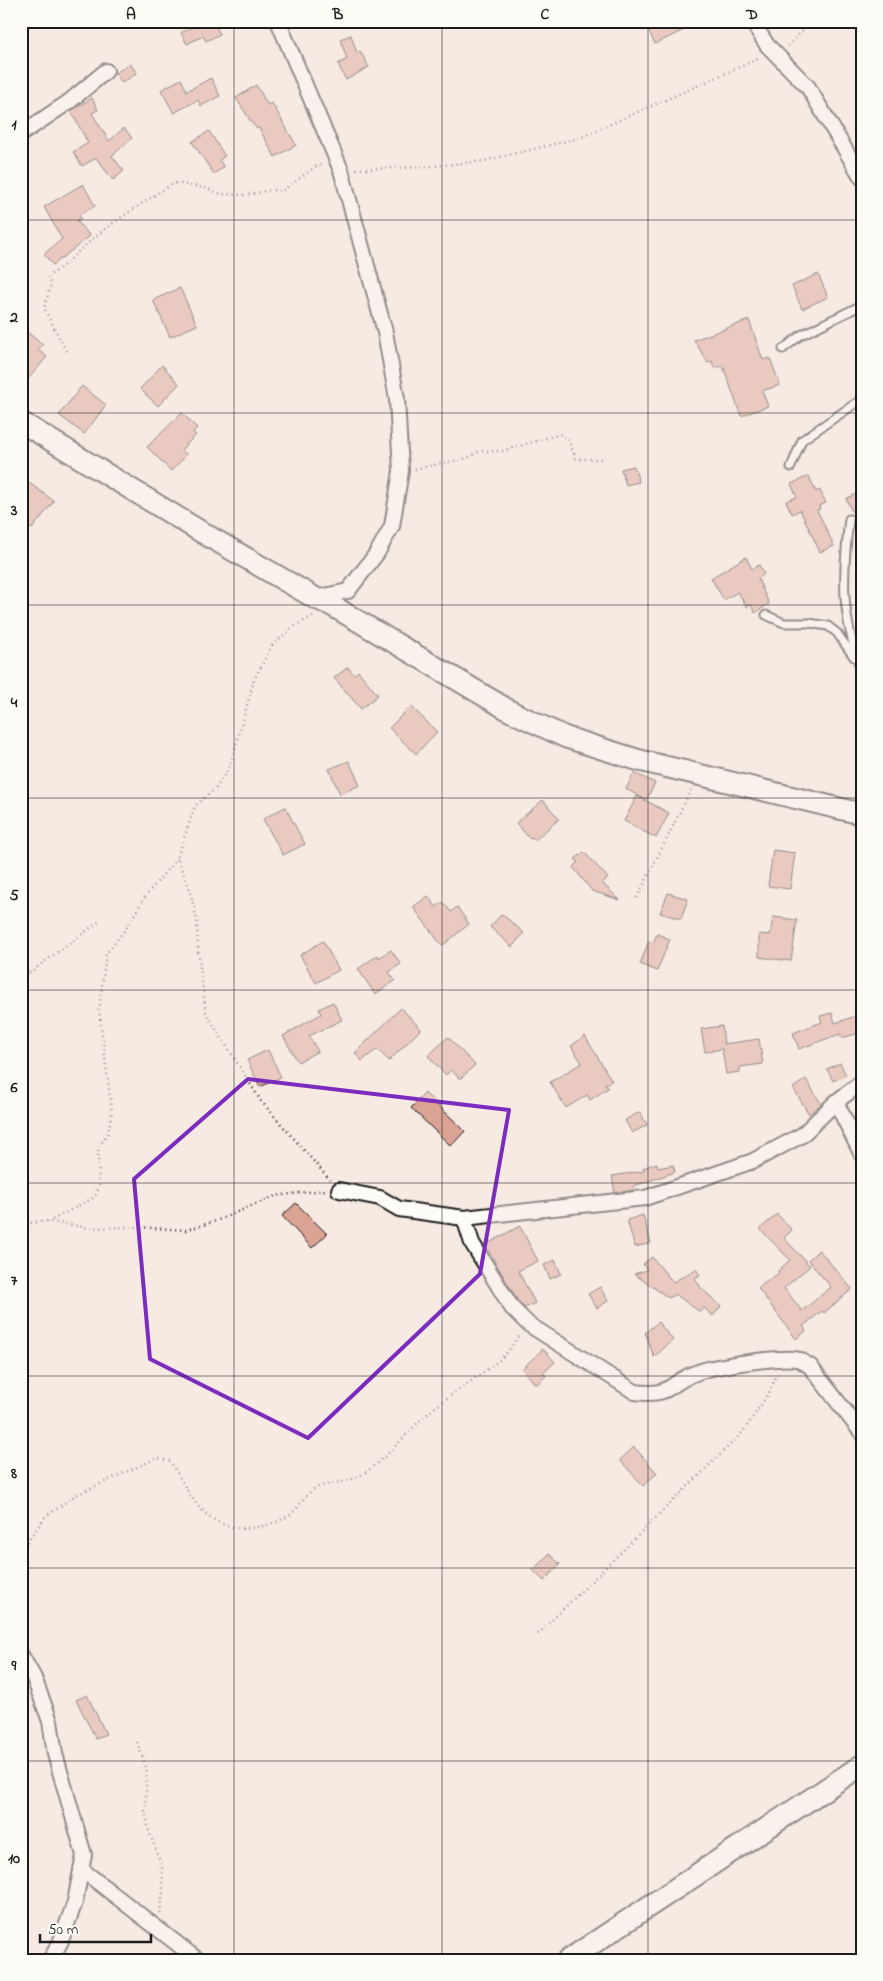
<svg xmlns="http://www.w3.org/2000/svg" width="883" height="1981" viewBox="0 0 883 1981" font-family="'Indie Flower',sans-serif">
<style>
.building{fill:#dba394;stroke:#1c1c1c}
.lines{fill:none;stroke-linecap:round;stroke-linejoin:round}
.lane-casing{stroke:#1c1c1c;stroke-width:11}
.street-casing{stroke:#1c1c1c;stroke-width:18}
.secondary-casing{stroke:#1c1c1c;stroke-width:24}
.path{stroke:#1c1c1c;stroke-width:2.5;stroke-dasharray:1 4;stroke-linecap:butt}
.lane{stroke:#fdfcf7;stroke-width:7}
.street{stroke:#fdfcf7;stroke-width:14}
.secondary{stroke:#fdfcf7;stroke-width:20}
.marked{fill:none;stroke:#7b2cbf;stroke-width:4;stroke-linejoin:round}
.grid{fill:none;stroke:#1c1c1c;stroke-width:1;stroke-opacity:0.55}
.neatline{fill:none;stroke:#1c1c1c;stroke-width:2}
.grid-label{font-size:16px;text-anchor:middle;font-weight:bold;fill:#1c1c1c}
</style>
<rect width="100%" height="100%" fill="#f6eae3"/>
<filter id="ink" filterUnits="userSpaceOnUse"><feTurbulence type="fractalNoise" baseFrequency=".02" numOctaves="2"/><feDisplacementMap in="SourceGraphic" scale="10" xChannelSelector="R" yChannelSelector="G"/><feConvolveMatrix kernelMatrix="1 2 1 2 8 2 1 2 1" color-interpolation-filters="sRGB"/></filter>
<g filter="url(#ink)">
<path class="building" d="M 203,21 L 213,21 L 220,34 L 206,41 L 203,36 L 187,44 L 181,33 Z
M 644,21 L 702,21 L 655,44 Z
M 351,35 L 357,53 L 360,51 L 369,67 L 346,80 L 338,64 L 347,59 L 340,39 Z
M 130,64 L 137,73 L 122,83 L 115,73 Z
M 211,78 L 220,96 L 201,106 L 198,100 L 174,113 L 161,90 L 181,79 L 187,91 Z
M 256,85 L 268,105 L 272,103 L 296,145 L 275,157 L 259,128 L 257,129 L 252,123 L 236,98 Z
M 92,98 L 98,110 L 92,113 L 109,141 L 124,128 L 132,138 L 112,156 L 124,171 L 113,180 L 96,158 L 82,166 L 73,152 L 88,143 L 71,111 Z
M 209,131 L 225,156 L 219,160 L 224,167 L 214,174 L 192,142 Z
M 83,184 L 95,206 L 79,215 L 81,218 L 77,221 L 90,236 L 53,265 L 44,254 L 62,239 L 44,207 Z
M 818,274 L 828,297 L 802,309 L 792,286 Z
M 180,288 L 197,325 L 170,337 L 153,300 Z
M 749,320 L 763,360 L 770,358 L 780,385 L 762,391 L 768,406 L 741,416 L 723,366 L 714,368 L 712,361 L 708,363 L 694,340 Z
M 27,332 L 43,345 L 38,350 L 47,357 L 21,387 L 21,339 Z
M 162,365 L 179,384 L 158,406 L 140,389 Z
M 82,386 L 106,405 L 84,434 L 59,415 Z
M 182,413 L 197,428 L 193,432 L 196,435 L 181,450 L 187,455 L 171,471 L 147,447 Z
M 634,466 L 639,482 L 626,485 L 621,469 Z
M 809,476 L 816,492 L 820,490 L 826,503 L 819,506 L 820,509 L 817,510 L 834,546 L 820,552 L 800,510 L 792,514 L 786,501 L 797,497 L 791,484 Z
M 21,477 L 54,501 L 32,529 L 21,521 Z
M 862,491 L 862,531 L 846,499 Z
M 746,557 L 752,569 L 759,565 L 764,574 L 758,579 L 769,604 L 755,613 L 751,605 L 747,607 L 738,592 L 724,600 L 711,578 Z
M 348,667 L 354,675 L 358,671 L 378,695 L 361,709 L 334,678 Z
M 411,706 L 437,732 L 416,754 L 389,728 Z
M 349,761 L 360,785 L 340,794 L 329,769 Z
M 634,773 L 655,783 L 646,800 L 626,789 Z
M 637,796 L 669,813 L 656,838 L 624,821 Z
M 543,800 L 559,819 L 535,840 L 532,837 L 530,839 L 516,823 Z
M 285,807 L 305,844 L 283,855 L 263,819 Z
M 773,850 L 795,853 L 790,889 L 768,886 Z
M 584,852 L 608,878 L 602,883 L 620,900 L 592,891 L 573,867 L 578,862 L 575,859 Z
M 668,893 L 688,899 L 681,919 L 660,913 Z
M 428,896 L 436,907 L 443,902 L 451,912 L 457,907 L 469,924 L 442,946 L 413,907 Z
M 502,914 L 524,933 L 512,947 L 490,927 Z
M 773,917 L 797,920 L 791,961 L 759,957 L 759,934 L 770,935 Z
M 657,934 L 670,939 L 657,971 L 640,964 L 649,941 L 653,943 Z
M 323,941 L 339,970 L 316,983 L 300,955 Z
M 391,950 L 401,964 L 389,972 L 395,981 L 375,994 L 358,969 L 378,955 L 379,958 Z
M 333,1002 L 342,1020 L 309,1036 L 318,1051 L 298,1062 L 283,1036 L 321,1014 L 319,1009 Z
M 401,1008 L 421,1029 L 389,1061 L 377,1049 L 362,1061 L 355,1053 Z
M 832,1013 L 835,1023 L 862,1014 L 862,1032 L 842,1038 L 840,1034 L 799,1049 L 793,1033 L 822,1022 L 820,1016 Z
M 722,1026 L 724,1044 L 759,1039 L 763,1064 L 740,1067 L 740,1072 L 726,1074 L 722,1049 L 705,1052 L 701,1029 Z
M 585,1036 L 612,1081 L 605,1084 L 608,1088 L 590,1100 L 587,1095 L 566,1108 L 550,1082 L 582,1063 L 571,1046 Z
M 448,1037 L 475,1065 L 460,1079 L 451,1070 L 446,1075 L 428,1056 Z
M 268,1050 L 281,1077 L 260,1087 L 247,1060 Z
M 840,1063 L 846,1075 L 833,1081 L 827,1069 Z
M 806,1079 L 821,1104 L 809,1114 L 793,1088 Z
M 425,1093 L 465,1131 L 451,1146 L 411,1108 Z
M 640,1112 L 647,1125 L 632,1133 L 625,1120 Z
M 657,1163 L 658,1168 L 673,1165 L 675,1172 L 634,1186 L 635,1190 L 615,1193 L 612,1176 L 644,1171 L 643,1168 Z
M 296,1203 L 327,1234 L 312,1248 L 282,1216 Z
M 777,1214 L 792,1230 L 784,1238 L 810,1266 L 784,1288 L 802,1311 L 831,1287 L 808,1260 L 819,1250 L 852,1289 L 824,1313 L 822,1311 L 803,1326 L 806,1331 L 796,1339 L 758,1288 L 779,1273 L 778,1271 L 790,1260 L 760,1229 Z
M 643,1215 L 651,1243 L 635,1247 L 627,1220 Z
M 520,1226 L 538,1261 L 518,1271 L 535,1303 L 525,1308 L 519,1303 L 485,1245 Z
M 652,1257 L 673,1282 L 696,1269 L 700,1275 L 695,1278 L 701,1288 L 721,1306 L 713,1316 L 703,1307 L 700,1312 L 675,1294 L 669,1298 L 634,1274 L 647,1270 L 643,1264 Z
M 555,1260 L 561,1274 L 550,1279 L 544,1265 Z
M 600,1287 L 608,1301 L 597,1308 L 588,1294 Z
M 658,1322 L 673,1340 L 654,1357 L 645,1333 Z
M 543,1349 L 555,1362 L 543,1373 L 546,1376 L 536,1385 L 522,1369 Z
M 634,1447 L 657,1473 L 643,1486 L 620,1460 Z
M 549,1554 L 560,1564 L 544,1581 L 533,1570 Z
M 87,1695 L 106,1734 L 96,1739 L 76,1700 Z"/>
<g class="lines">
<g class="lane-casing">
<path id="lane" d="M 783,349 L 801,335 L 862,305
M 791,467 L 802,440 L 862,399
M 849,519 C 842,581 841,613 862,673
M 766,615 L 784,623 L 809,623 L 828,626 L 837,633 L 854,657"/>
</g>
<g class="street-casing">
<path id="street" d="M 278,21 L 341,170 L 385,332 L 397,399 L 401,471 L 392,526 L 377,553 L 348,591 L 315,598
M 752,21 L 767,45 L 808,87 L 862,178
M 21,134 L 70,101 L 106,71
M 836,1102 L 862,1155
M 339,1190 L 380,1198 L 399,1209 L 464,1218 L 472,1243 L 512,1308 L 528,1324 L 635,1392 C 674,1397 668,1382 698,1372 C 714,1366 786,1355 800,1360 C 804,1362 807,1365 810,1366 L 862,1433
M 464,1218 L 645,1198 L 753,1161 L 802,1135 L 836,1102 L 862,1082
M 21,1655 L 34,1678 L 50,1721 L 55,1754 L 84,1855 L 75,1902 L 60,1943 L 50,1960
M 81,1869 L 198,1960"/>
</g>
<g class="secondary-casing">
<path id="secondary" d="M 21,422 L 203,533 L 315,598 L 331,605 L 510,711 L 565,737 L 638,760 L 862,814
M 568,1960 L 862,1765"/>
</g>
<path class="path" d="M 788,46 L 812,21
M 356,169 L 423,167 L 484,161 L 579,138 L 760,58
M 66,351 L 44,308 L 51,285 L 48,276 C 68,265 77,251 95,237 C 120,217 147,200 174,183 L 206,188 L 221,194 L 246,195 L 271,190 L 282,191 L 318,165 L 324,166
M 415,469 L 467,458 L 480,451 L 502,451 L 561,434 L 569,441 L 576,459 L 603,459
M 313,616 L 295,626 L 273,644 L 254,680 L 230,766 L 216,788 L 195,806 L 177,858 L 189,887 L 197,920 L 198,950 L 206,1013 L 261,1101 L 330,1180
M 637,898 L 691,790
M 21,979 L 100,921
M 48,1222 L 95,1197 L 99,1187 L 98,1148 L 108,1133 L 112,1112 L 99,1010 L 106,954 L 127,927 L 144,898 L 177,858
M 21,1224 L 45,1221 L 90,1228 L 136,1227 L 186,1230 L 216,1221 L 275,1196 L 325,1190
M 21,1550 L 45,1517 L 76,1495 L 157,1458 L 170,1461 C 188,1490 199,1522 237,1528 C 252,1530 278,1524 291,1514 C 300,1507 303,1496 314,1489 C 324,1483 346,1484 361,1475 C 385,1461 404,1435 425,1416 C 448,1396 474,1380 498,1361 C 506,1355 513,1344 520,1335
M 538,1634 L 743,1432 L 769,1393 L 777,1374
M 137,1742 L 147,1770 L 145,1811 L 149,1831 L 162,1867 L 163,1891 L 160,1913"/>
<use href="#lane" class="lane"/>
<use href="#street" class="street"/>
<use href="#secondary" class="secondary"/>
</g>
</g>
<path d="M0 0H883V1981H0ZM 248,1079 L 509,1110 L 480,1274 L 308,1438 L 150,1359 L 134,1179 Z" fill="#f6eae3" fill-opacity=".55" fill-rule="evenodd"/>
<path class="marked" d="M 248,1079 L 509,1110 L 480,1274 L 308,1438 L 150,1359 L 134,1179 Z"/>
<path class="grid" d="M 234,21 L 234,1960M 442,21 L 442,1960M 648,21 L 648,1960M 21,220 L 862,220M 21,413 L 862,413M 21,605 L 862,605M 21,798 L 862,798M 21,990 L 862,990M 21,1183 L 862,1183M 21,1376 L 862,1376M 21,1568 L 862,1568M 21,1761 L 862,1761"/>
<rect width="883" height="1981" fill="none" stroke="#fdfcf7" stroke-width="55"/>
<path d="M40 1934v8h111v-8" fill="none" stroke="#1c1c1c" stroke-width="2.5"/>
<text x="48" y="1934" font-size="15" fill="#1c1c1c" stroke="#fdfcf7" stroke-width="4" paint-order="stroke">50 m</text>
<rect x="28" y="28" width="828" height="1926" class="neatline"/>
<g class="grid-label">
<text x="131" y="19">A</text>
<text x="338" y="19">B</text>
<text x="545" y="19">C</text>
<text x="752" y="19">D</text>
<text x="14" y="129">1</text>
<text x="14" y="322">2</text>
<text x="14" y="515">3</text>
<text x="14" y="707">4</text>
<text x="14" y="900">5</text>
<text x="14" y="1092">6</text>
<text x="14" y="1285">7</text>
<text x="14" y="1478">8</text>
<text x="14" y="1670">9</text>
<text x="14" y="1863">10</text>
</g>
</svg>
